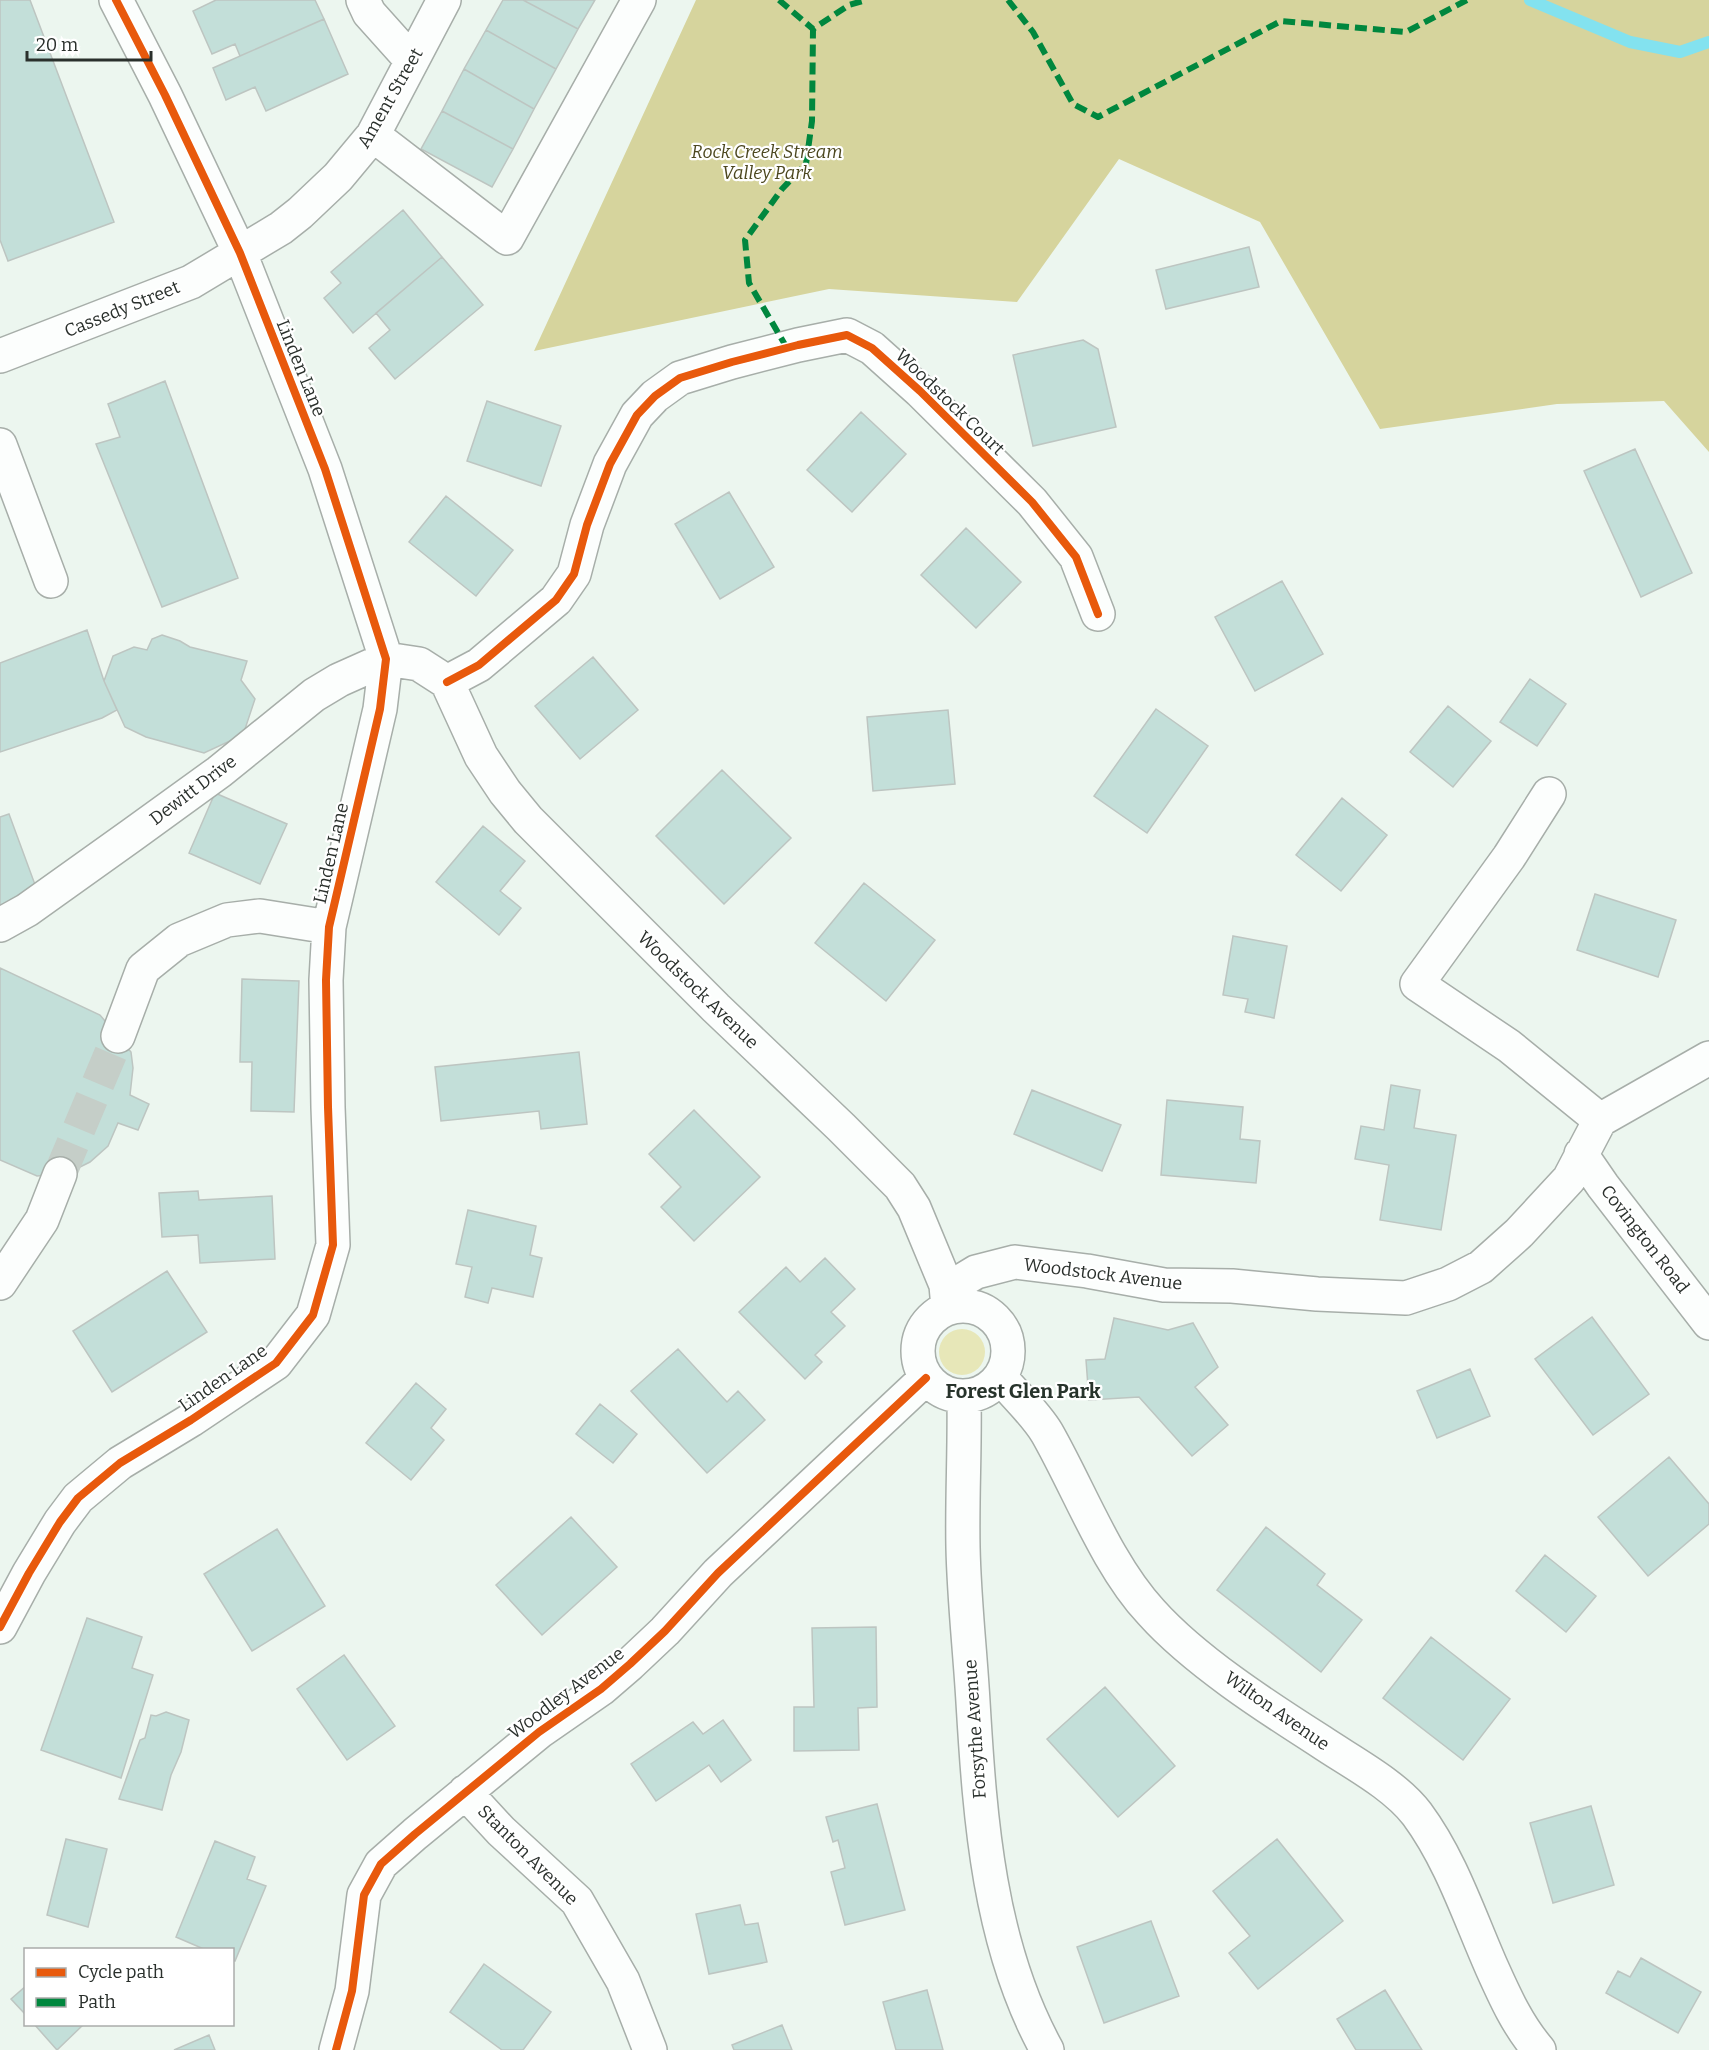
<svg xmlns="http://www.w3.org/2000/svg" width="1709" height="2050" viewBox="0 0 1709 2050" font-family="Bitter,serif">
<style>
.green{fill:#e7e7b8}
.forest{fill:#d6d49d}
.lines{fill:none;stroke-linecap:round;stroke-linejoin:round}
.stream{stroke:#83e2ef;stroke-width:12}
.building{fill:#c3dfd9;stroke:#bdc5c1;stroke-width:1.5}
.minor-tunnel{stroke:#c5cec8;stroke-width:33;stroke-dasharray:33 16;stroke-linecap:butt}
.minor-casing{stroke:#a7aea9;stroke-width:36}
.minor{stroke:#fcfefd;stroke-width:33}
.quiet{stroke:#00873e;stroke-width:6;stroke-dasharray:12 6;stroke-linecap:butt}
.cycleway-casing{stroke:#fff;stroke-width:11}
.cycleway{stroke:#e8590c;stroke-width:8}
.labels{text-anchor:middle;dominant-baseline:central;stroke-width:4.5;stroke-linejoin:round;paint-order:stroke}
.street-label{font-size:18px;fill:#2a302c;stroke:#fff}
.park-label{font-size:18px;font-style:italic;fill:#4c471f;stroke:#fff}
.neighbourhood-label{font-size:20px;font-weight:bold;fill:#27332b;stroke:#fff}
</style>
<rect width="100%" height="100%" fill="#ecf6ef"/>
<path class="green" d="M939 1352a23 23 0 1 1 46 0a23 23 0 1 1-46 0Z"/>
<path class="forest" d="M 696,0 L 1709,0 L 1709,452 L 1664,401 L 1557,404 L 1380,429 L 1260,222 L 1119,159 L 1017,302 L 829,289 L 534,351 Z"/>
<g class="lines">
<path class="stream" d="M 1530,0 L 1630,42 L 1680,52 L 1709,42"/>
</g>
<path class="building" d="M 0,0 L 30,0 L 114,222 L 8,261 L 0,240 Z
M 216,0 L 315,0 L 324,19 L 240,56 L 235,44 L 212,54 L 193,11 Z
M 503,0 L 523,0 L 578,29 L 556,69 L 486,30 Z
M 523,0 L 595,0 L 578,29 Z
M 324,19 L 348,74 L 266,111 L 255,87 L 226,100 L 213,68 Z
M 486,30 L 556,69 L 534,109 L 464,69 Z
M 464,69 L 534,109 L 513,149 L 442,111 Z
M 442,111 L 513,149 L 492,187 L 421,149 Z
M 403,210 L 442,257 L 353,333 L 324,298 L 341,283 L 331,272 Z
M 1249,247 L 1259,287 L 1166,309 L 1156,270 Z
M 442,257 L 483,305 L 395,379 L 369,348 L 390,330 L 376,313 Z
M 1083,340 L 1098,349 L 1116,427 L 1033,446 L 1013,355 Z
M 165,381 L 238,578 L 162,607 L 96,444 L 120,437 L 108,404 Z
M 487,401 L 561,426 L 541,486 L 467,461 Z
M 861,412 L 906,454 L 852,512 L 807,470 Z
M 1635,449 L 1692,573 L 1641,597 L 1584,471 Z
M 729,492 L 774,567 L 720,599 L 675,524 Z
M 446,496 L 513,550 L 476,596 L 409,542 Z
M 966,528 L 1021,582 L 976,628 L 921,575 Z
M 1282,581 L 1323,654 L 1255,691 L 1215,617 Z
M 87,630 L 104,681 L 117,710 L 102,718 L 0,752 L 0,663 Z
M 162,635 L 180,641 L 190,647 L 247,661 L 241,680 L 255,699 L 243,735 L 204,753 L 146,737 L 125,727 L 104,681 L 113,656 L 134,647 L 147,650 L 152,639 Z
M 593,657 L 638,710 L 580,759 L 535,706 Z
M 1530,679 L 1566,704 L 1537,746 L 1500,722 Z
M 1448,706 L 1491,741 L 1453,787 L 1410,752 Z
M 1156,709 L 1208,746 L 1147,833 L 1094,796 Z
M 948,710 L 955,784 L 873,791 L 867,717 Z
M 722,770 L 791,838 L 724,904 L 656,836 Z
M 215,793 L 287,824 L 260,884 L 189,853 Z
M 1342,798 L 1387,835 L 1341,891 L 1296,855 Z
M 9,814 L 37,890 L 0,906 L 0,817 Z
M 483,826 L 525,861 L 500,891 L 521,908 L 499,935 L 436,882 Z
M 864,883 L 935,940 L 886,1001 L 815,943 Z
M 1595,894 L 1676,920 L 1658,977 L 1577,950 Z
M 1233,936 L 1287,946 L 1274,1018 L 1245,1012 L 1248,999 L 1223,995 Z
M 0,968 L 100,1015 L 131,1052 L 133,1068 L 130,1095 L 149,1104 L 138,1130 L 118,1123 L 108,1146 L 90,1162 L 68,1173 L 37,1176 L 0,1160 Z
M 242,979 L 299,981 L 294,1112 L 251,1111 L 252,1062 L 240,1062 Z
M 579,1052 L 587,1124 L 541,1129 L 539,1111 L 441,1121 L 435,1067 Z
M 1391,1085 L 1420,1090 L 1414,1128 L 1456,1135 L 1441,1230 L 1380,1220 L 1389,1165 L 1355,1159 L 1361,1126 L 1384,1130 Z
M 1032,1090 L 1121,1125 L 1102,1171 L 1014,1134 Z
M 1167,1100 L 1243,1107 L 1240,1139 L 1260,1141 L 1256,1183 L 1161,1175 Z
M 694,1110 L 760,1177 L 694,1241 L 661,1207 L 681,1187 L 649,1154 Z
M 198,1191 L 199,1200 L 272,1196 L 275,1259 L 200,1263 L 198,1235 L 162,1237 L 159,1193 Z
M 468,1210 L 536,1226 L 530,1255 L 542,1258 L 533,1297 L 492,1288 L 488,1303 L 465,1297 L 472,1267 L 456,1264 Z
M 825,1258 L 855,1289 L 831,1312 L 845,1326 L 815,1355 L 822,1362 L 805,1379 L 739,1312 L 786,1267 L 800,1282 Z
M 167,1271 L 207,1332 L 112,1392 L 73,1331 Z
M 1592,1317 L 1649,1394 L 1593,1435 L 1535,1359 Z
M 1114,1318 L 1168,1330 L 1193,1323 L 1218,1367 L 1195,1387 L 1228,1425 L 1192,1456 L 1139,1397 L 1089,1400 L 1086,1360 L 1105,1359 Z
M 678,1349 L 727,1402 L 738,1391 L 765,1420 L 707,1473 L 631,1391 Z
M 1470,1369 L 1490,1416 L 1437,1438 L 1417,1391 Z
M 416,1383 L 446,1409 L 431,1428 L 444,1440 L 411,1480 L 366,1443 Z
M 600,1404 L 637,1434 L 613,1463 L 576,1434 Z
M 1669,1457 L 1709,1504 L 1709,1524 L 1648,1576 L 1598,1517 Z
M 571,1517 L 617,1567 L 542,1635 L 496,1585 Z
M 1266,1527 L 1325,1574 L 1317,1585 L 1362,1620 L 1321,1672 L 1217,1590 Z
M 277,1529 L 325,1606 L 252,1651 L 204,1574 Z
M 1545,1555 L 1596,1596 L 1566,1632 L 1516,1591 Z
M 87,1618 L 142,1637 L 132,1668 L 153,1675 L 121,1778 L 41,1750 Z
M 876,1627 L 877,1707 L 858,1708 L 859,1750 L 794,1751 L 794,1707 L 814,1707 L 812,1628 Z
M 1431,1637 L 1510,1699 L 1463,1760 L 1383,1698 Z
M 344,1655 L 395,1726 L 347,1760 L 297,1689 Z
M 1105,1687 L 1175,1766 L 1118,1817 L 1047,1739 Z
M 166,1712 L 189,1720 L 181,1752 L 171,1775 L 162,1810 L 119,1799 L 140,1740 L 145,1738 L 151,1715 L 156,1716 Z
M 723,1720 L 751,1760 L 721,1782 L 709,1765 L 656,1801 L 631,1764 L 693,1722 L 703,1734 Z
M 877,1804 L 905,1910 L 845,1925 L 831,1872 L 845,1868 L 838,1840 L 833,1842 L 826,1817 Z
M 1591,1806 L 1614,1885 L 1553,1903 L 1530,1823 Z
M 66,1839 L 107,1849 L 88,1927 L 47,1915 Z
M 1277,1839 L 1343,1921 L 1258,1989 L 1229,1953 L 1250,1936 L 1213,1891 Z
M 215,1841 L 255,1857 L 247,1879 L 266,1886 L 235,1961 L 232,1960 L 232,1950 L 206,1950 L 176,1937 Z
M 740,1905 L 745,1925 L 758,1923 L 767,1962 L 709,1974 L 696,1914 Z
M 1151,1921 L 1179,1996 L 1104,2023 L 1077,1947 Z
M 1641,1958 L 1701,1992 L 1678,2033 L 1606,1993 L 1618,1971 L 1630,1977 Z
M 484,1964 L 551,2012 L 523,2050 L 502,2050 L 450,2012 Z
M 26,1986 L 26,2015 L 11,1999 Z
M 927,1990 L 943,2050 L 896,2050 L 883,2002 Z
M 1385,1990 L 1422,2050 L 1356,2050 L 1337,2019 Z
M 34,2024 L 84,2024 L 57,2050 Z
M 782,2025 L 792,2050 L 734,2050 L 732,2045 Z
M 209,2035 L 215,2050 L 174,2050 Z"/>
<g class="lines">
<path class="minor-tunnel" d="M 60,1174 L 118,1036"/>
<g class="minor-casing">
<path id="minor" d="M 363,0 L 369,13 L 412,61
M 373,135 L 507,238 L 639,0
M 0,356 L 191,282 L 281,228 L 300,213 L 338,177 L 373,135 L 444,0
M 0,445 L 51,581
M 386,659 L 419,664 L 447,682 L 481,756 L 505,792 L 528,820 L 716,1008 L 841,1127 L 900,1186 L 914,1208 L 946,1285 L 948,1308
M 447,682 L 479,665 L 556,600 L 574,574 L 587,525 L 610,464 L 637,415 L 655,396 L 680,378 L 732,362 L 798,345 L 847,335 L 872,348 L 920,391 L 1032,502 L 1076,557 L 1098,614
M 1549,794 L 1509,857 L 1417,984 L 1509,1046 L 1600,1120
M 0,925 L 27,910 L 132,835 L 219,772 L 314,695 L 339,680 L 386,659
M 118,1036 L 143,969 L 179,940 L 227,920 L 260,916 L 329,927
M 1581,1154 L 1603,1186 L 1709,1323
M 0,1283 L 42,1220 L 60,1174
M 948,1289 L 976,1272 L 1015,1262 L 1087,1271 L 1164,1285 L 1232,1286 L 1317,1294 L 1406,1298 L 1448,1284 L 1481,1267 L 1519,1233 L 1569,1179 L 1600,1120 L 1709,1058
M918 1351a45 45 0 1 1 90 0a45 45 0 1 1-90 0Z
M 1000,1377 C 1015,1395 1035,1413 1047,1433 C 1079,1489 1107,1565 1151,1612 C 1194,1660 1265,1706 1320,1741 C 1351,1762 1394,1784 1417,1814 C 1451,1860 1469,1916 1492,1968 C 1505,1997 1518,2026 1539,2050
M 964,1397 C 965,1447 962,1497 963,1547 C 964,1599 970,1650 973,1702 C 980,1820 989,1945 1047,2050
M 0,1627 L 29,1573 L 60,1522 L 78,1498 L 120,1463 L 191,1420 L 276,1363 L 313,1315 L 333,1245 L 328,1107 L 326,980 L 329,927 L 380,709 L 386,659 L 325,469 L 240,253 L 165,95 L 116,0
M 465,1792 L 501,1831 L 577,1901 L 623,1981 L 650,2050
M 336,2050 L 352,1991 L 364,1895 L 381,1864 L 415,1834 L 539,1732 L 601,1689 L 630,1664 L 665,1631 L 718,1573 L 926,1378"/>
</g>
<use href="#minor" class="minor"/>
<path class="quiet" d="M 779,0 L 813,29
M 1008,0 L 1033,32 L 1073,104 L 1098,117 L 1281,21 L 1406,32 L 1467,0
M 787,348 L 749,283 L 745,240 L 782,189 L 806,164 L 812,121 L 813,29 L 849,5 L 866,0"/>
<g class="cycleway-casing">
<path id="cycleway" d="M 447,682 L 479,665 L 556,600 L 574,574 L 587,525 L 610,464 L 637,415 L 655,396 L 680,378 L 732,362 L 798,345 L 847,335 L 872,348 L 920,391 L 1032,502 L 1076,557 L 1098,614
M 0,1627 L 29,1573 L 60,1522 L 78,1498 L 120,1463 L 191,1420 L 276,1363 L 313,1315 L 333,1245 L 328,1107 L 326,980 L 329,927 L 380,709 L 386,659 L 325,469 L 240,253 L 165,95 L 116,0
M 336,2050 L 352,1991 L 364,1895 L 381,1864 L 415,1834 L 539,1732 L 601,1689 L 630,1664 L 665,1631 L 718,1573 L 926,1378"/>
</g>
<use href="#cycleway" class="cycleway"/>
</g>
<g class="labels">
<g class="street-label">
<text transform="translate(390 98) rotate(-60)">Ament Street</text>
<text transform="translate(122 309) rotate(-22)">Cassedy Street</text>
<text transform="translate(301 368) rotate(68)">Linden Lane</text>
<text transform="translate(950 402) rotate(44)">Woodstock Court</text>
<text transform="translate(193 790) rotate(-37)">Dewitt Drive</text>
<text transform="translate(331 853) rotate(-77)">Linden Lane</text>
<text transform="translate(698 990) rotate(44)">Woodstock Avenue</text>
<text transform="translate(1645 1239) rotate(52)">Covington Road</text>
<text transform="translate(1103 1274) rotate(7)">Woodstock Avenue</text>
<text transform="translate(223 1378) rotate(-35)">Linden Lane</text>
<text transform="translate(566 1693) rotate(-37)">Woodley Avenue</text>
<text transform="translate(1277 1711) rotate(35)">Wilton Avenue</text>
<text transform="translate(975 1729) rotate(-94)">Forsythe Avenue</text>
<text transform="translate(528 1855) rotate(45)">Stanton Avenue</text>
</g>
<g class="park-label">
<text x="767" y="152">Rock Creek Stream<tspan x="767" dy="21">Valley Park</tspan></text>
</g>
<g class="neighbourhood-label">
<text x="1023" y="1391">Forest Glen Park</text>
</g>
</g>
<rect x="24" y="1948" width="210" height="78" fill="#ffffff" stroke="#aaacab" stroke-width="1.5"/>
<rect x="36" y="1968" width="30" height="9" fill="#e8590c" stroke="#aaacab" stroke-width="1.5"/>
<text x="78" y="1978" font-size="18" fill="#2a302c">Cycle path</text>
<rect x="36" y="1998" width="30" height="9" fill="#00873e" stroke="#aaacab" stroke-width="1.5"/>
<text x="78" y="2008" font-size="18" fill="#2a302c">Path</text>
<path d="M27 51v9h124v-9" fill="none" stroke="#2a302c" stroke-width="3"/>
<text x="36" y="51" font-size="18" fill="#2a302c" stroke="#ffffff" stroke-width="4.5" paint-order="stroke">20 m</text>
</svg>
